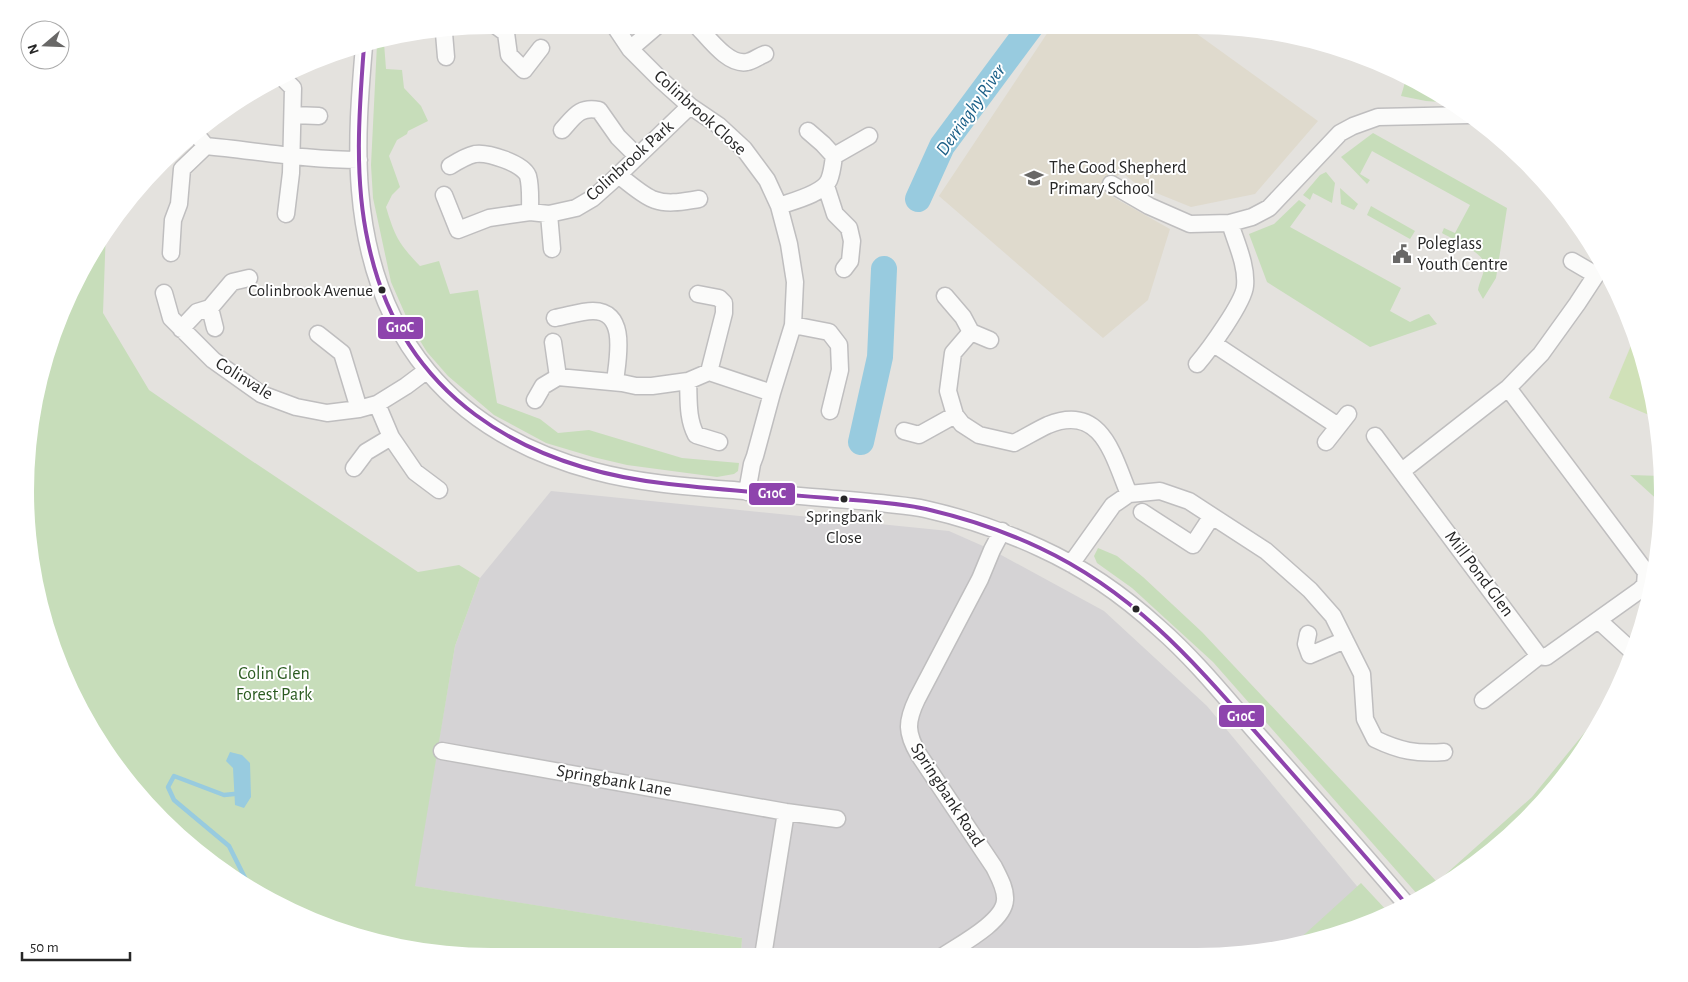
<svg xmlns="http://www.w3.org/2000/svg" width="1688" height="982" viewBox="0 0 1688 982" font-family="'Alegreya Sans',sans-serif">
<style>
.industrial{fill:#d5d3d5}
.education{fill:#dfdacd}
.green{fill:#c7ddba}
.pitch{fill:#d0e1b8}
.water{fill:#98cbdf}
.lines{fill:none;stroke-linecap:round;stroke-linejoin:round}
.stream{stroke:#98cbdf;stroke-width:4.5}
.river{stroke:#98cbdf;stroke-width:26}
.minor-casing{stroke:#bfbebf;stroke-width:19}
.minor{stroke:#fbfbfa;stroke-width:16}
.bus-1-casing{stroke:#fff;stroke-width:8}
.bus-1{stroke:#8e44ad;stroke-width:4}
.bus-dot{fill:#272727;stroke:#fff;stroke-width:2}
.labels{text-anchor:middle;dominant-baseline:central;stroke-width:4;stroke-linejoin:round;paint-order:stroke}
.bus-label{font-size:17px;fill:#272727;stroke:#fff;text-anchor:end}
.street-label{font-size:18px;fill:#272727;stroke:#fff}
.poi-label{font-size:18px;fill:#272727;stroke:#fff;text-anchor:start}
.park-label{font-size:18px;fill:#2b5b21;stroke:#fff}
.water-label{font-size:19px;font-style:italic;fill:#1b5f87;stroke:#fff}
.line-badge{stroke:#fff;stroke-width:2}
.badge-label{font-size:14px;text-anchor:middle;font-weight:bold;fill:#fff}
</style>
<rect width="100%" height="100%" fill="#e4e2de"/>
<path class="industrial" d="M 551,491 L 949,531 L 992,550 L 1104,611 L 1207,706 L 1361,891 L 1347,932 L 1228,956 L 741,956 L 742,938 L 414,886 L 455,646 L 480,578 Z"/>
<path class="education" d="M 1052,26 L 1186,26 L 1318,121 L 1255,194 L 1191,207 L 1139,186 L 1121,172 L 1104,192 L 1170,229 L 1148,300 L 1103,338 L 939,196 Z"/>
<path class="green" d="M 384,43 L 386,69 L 402,70 L 404,88 L 421,106 L 428,121 L 408,131 L 407,134 L 397,140 L 389,156 L 400,187 L 392,195 L 386,207 C 395,237 399,244 420,266 L 439,261 L 450,294 L 478,290 L 497,403 L 540,419 L 558,433 L 589,430 L 682,458 L 739,463 L 738,471 L 734,474 L 717,477 L 627,465 L 593,457 L 546,443 L 494,415 L 448,376 L 427,352 L 409,323 L 391,282 L 373,198 L 371,165 L 377,44 Z
M 1406,79 L 1454,103 L 1426,101 L 1401,96 Z
M 1373,133 L 1507,208 L 1496,278 L 1483,299 L 1478,290 C 1479,282 1486,271 1484,263 C 1482,252 1452,239 1442,233 L 1444,228 L 1455,233 L 1470,205 L 1372,151 L 1360,174 L 1370,180 L 1367,184 L 1341,157 Z
M 1326,172 L 1335,183 L 1332,203 L 1313,193 L 1310,200 L 1303,195 L 1320,175 Z
M 1340,188 L 1358,204 L 1354,210 L 1341,204 Z
M 1299,200 L 1306,205 L 1290,227 L 1401,288 L 1390,311 L 1410,322 L 1425,315 L 1429,314 L 1437,324 L 1370,347 L 1267,282 L 1249,234 L 1274,224 Z
M 1371,206 L 1415,231 L 1410,239 L 1367,215 Z
M 106,229 L 103,313 L 149,390 L 246,457 L 418,572 L 459,565 L 480,578 L 455,646 L 415,886 L 742,938 L 741,956 L 460,956 L 341,932 L 232,879 L 121,775 L 60,669 L 26,521 L 41,370 L 104,232 Z
M 1630,475 L 1662,476 L 1663,491 L 1662,504 Z
M 1098,548 L 1117,556 L 1143,577 L 1202,632 L 1437,882 L 1532,797 L 1612,699 L 1585,750 L 1526,821 L 1430,894 L 1422,898 L 1418,895 L 1213,662 L 1132,588 L 1097,563 L 1094,556 Z
M 1361,883 L 1389,913 L 1347,932 L 1295,943 Z"/>
<path class="pitch" d="M 1635,336 L 1654,400 L 1656,418 L 1609,398 Z"/>
<path class="water" d="M 230,752 L 242,755 L 250,763 L 251,797 L 244,808 L 235,805 L 233,768 L 226,761 Z"/>
<g class="lines">
<path class="stream" d="M 234,794 L 224,795 L 174,776 L 168,787 L 174,800 L 229,846 L 247,882 L 247,886"/>
<path class="river" d="M 918,199 L 942,146 L 1031,26
M 861,442 L 880,357 L 884,269"/>
<g class="minor-casing">
<path id="minor" d="M 495,25 L 506,33 L 509,55 L 524,70 L 541,48
M 614,25 L 630,49 L 661,80 L 690,106 L 718,125 L 744,149 L 767,180 L 779,206 L 789,244 L 795,282 L 793,325 L 772,393 L 755,456 L 752,464 L 747,492
M 696,25 C 708,37 728,66 747,62 C 753,61 759,56 765,54
M 444,33 L 446,57
M 364,46 C 360,93 356,142 360,190 C 372,337 451,433 594,471 C 642,484 694,487 744,491 C 790,496 835,498 880,503 C 895,505 911,506 925,509 C 965,518 1003,531 1040,548 C 1084,568 1124,596 1159,628 C 1199,663 1232,706 1267,745 C 1314,798 1361,851 1407,905
M 630,49 L 658,25
M 285,80 L 293,88 L 291,173 L 286,214
M 293,115 L 319,116
M 562,130 C 574,117 579,106 599,110 L 618,137 L 637,156
M 808,131 L 823,144 L 834,156
M 206,146 C 257,151 308,160 359,160
M 450,166 C 458,161 466,156 475,154 C 487,152 523,163 528,176 C 531,187 530,201 530,212
M 618,175 C 628,182 644,197 655,200 C 669,205 685,201 699,199
M 1111,184 L 1149,206 L 1190,224 L 1230,223 L 1252,217 L 1269,208 L 1340,133 L 1353,126 L 1378,117 L 1469,115
M 826,186 L 835,214 L 849,228 L 852,241 L 850,261 L 844,269
M 444,195 L 458,230 L 489,218 L 530,212 L 549,214 L 576,208 L 593,198 L 611,182 L 690,106
M 779,206 C 793,201 823,194 829,180 C 832,173 833,164 834,156 L 869,136
M 549,214 L 552,249
M 171,253 L 173,220 L 179,204 L 182,169 L 206,146 L 196,134
M 164,293 L 171,318 L 213,360 L 261,394 L 296,407 L 327,413 L 359,409 L 377,404 L 406,386 L 426,371
M 698,294 L 719,298 L 724,303 L 724,313 L 709,372
M 945,296 L 963,317 L 971,332 L 990,340
M 210,308 L 215,328
M 555,318 C 567,316 581,311 593,311 C 629,311 617,361 615,382
M 793,325 L 829,332 L 839,345 L 840,370 L 830,411
M 181,329 L 197,312 L 210,308 L 232,282 L 249,278
M 971,332 L 953,353 L 948,391 L 955,415 L 962,424 L 979,435 L 1014,443 C 1026,437 1037,430 1048,425 C 1102,403 1113,456 1129,494
M 318,334 L 342,353 L 359,409
M 553,342 L 558,377
M 1214,344 L 1338,426
M 1197,364 C 1209,350 1244,302 1245,286 C 1247,265 1236,243 1230,223
M 688,381 C 689,399 687,418 696,435 L 719,442
M 535,400 L 543,386 L 558,377 L 622,383 L 636,386 L 652,386 L 688,381 L 709,372 L 772,393
M 377,404 L 391,437 L 415,472 L 439,490
M 904,431 L 919,435 L 955,415
M 1375,436 L 1539,656 L 1546,657 L 1640,590 L 1645,585 L 1646,572 L 1508,388
M 1326,442 L 1348,414
M 354,468 L 366,452 L 391,437
M 1402,471 L 1508,388 L 1541,354 L 1577,304 L 1596,275 L 1572,261
M 1142,512 L 1193,545 L 1212,516
M 1071,564 L 1113,505 L 1129,494 L 1160,491 L 1189,501 L 1266,551 L 1310,590 L 1333,616 L 1362,674 L 1365,719 L 1375,739 C 1400,751 1416,754 1444,752
M 1598,620 L 1633,652
M 1308,634 L 1306,644 L 1310,655 L 1345,640
M 1483,700 L 1539,656
M 442,751 L 786,812 L 837,819
M 763,956 L 786,812
M 943,956 C 959,945 1004,922 1005,900 C 1006,889 999,877 994,867 L 919,755 C 906,733 906,722 917,699 L 980,579 L 992,550 L 1002,531"/>
</g>
<use href="#minor" class="minor"/>
<g class="bus-1-casing">
<path id="bus-1" d="M 364,46 C 359,111 354,178 368,242 C 400,396 522,468 669,484 C 722,490 775,494 828,498 C 860,501 894,502 926,509 C 965,518 1004,531 1040,548 C 1138,594 1198,667 1267,745 C 1314,798 1361,851 1407,905"/>
</g>
<use href="#bus-1" class="bus-1"/>
</g>
<defs>
<g id="school-bare" transform="scale(1.5)"><path d="M0-5L7-2L0 1L-7-2ZM-4 1L0 2.5L4 1V4Q0 6-4 4Z" fill="#696867" stroke="#fff" stroke-width="2.5" paint-order="stroke"/></g>
<g id="civic-bare" transform="scale(1.5)"><path d="M-.6-6.5H3V-4.5H.6V-3L4-1V1h2V6H-6V1h2V-1L-.6-3ZM-1.2 2.5V6h2.4V2.5Z" fill="#696867" stroke="#fff" stroke-width="2.5" paint-order="stroke"/></g>
</defs>
<g fill-rule="evenodd">
<use href="#school-bare" x="1034" y="178"/>
<use href="#civic-bare" x="1402" y="254"/>
</g>
<g class="bus-dot">
<circle cx="382" cy="290" r="4.5"/>
<circle cx="844" cy="499" r="4.5"/>
<circle cx="1136" cy="609" r="4.5"/>
</g>
<g class="labels">
<g class="bus-label">
<text x="373" y="290">Colinbrook Avenue</text>
<text x="844" y="516" text-anchor="middle">Springbank<tspan x="844" dy="21">Close</tspan></text>
</g>
<g class="street-label">
<text transform="translate(700 113) rotate(42)">Colinbrook Close</text>
<text transform="translate(630 161) rotate(-42)">Colinbrook Park</text>
<text transform="translate(244 379) rotate(32)">Colinvale</text>
<text transform="translate(1479 574) rotate(53)">Mill Pond Glen</text>
<text transform="translate(614 781) rotate(10)">Springbank Lane</text>
<text transform="translate(947 795) rotate(57)">Springbank Road</text>
</g>
<g class="poi-label">
<text x="1049" y="168">The Good Shepherd<tspan x="1049" dy="21">Primary School</tspan></text>
<text x="1417" y="244">Poleglass<tspan x="1417" dy="21">Youth Centre</tspan></text>
</g>
<g class="park-label">
<text x="274" y="674">Colin Glen<tspan x="274" dy="21">Forest Park</tspan></text>
</g>
<g class="water-label">
<text transform="translate(971 110) rotate(-55)">Derriaghy River</text>
</g>
</g>
<path d="M0 0H1688V982H0ZM491 34H1197A457 457 0 0 1 1654 491V491A457 457 0 0 1 1197 948H491A457 457 0 0 1 34 491V491A457 457 0 0 1 491 34Z" fill="#fff" fill-rule="evenodd"/>
<g class="line-badge">
<rect x="377" y="316" width="47" height="24" rx="5" fill="#8e44ad"/>
<rect x="748" y="482" width="48" height="24" rx="5" fill="#8e44ad"/>
<rect x="1218" y="704" width="47" height="24" rx="5" fill="#8e44ad"/>
</g>
<g class="badge-label">
<text x="400" y="332">G10C</text>
<text x="772" y="498">G10C</text>
<text x="1241" y="721">G10C</text>
</g>
<g transform="translate(45 45) rotate(251)"><circle r="24" fill="#ffffff" stroke="#a9a9a9"/>
<path d="M0-4L9 19L0 12L-9 19Z" fill="#696867"/>
<text y="-8" font-size="14" font-weight="bold" text-anchor="middle" fill="#272727">N</text>
</g>
<path d="M22 952v8h108v-8" fill="none" stroke="#272727" stroke-width="2.5"/>
<text x="30" y="952" font-size="15" fill="#272727" stroke="#ffffff" stroke-width="4" paint-order="stroke">50 m</text>
</svg>
